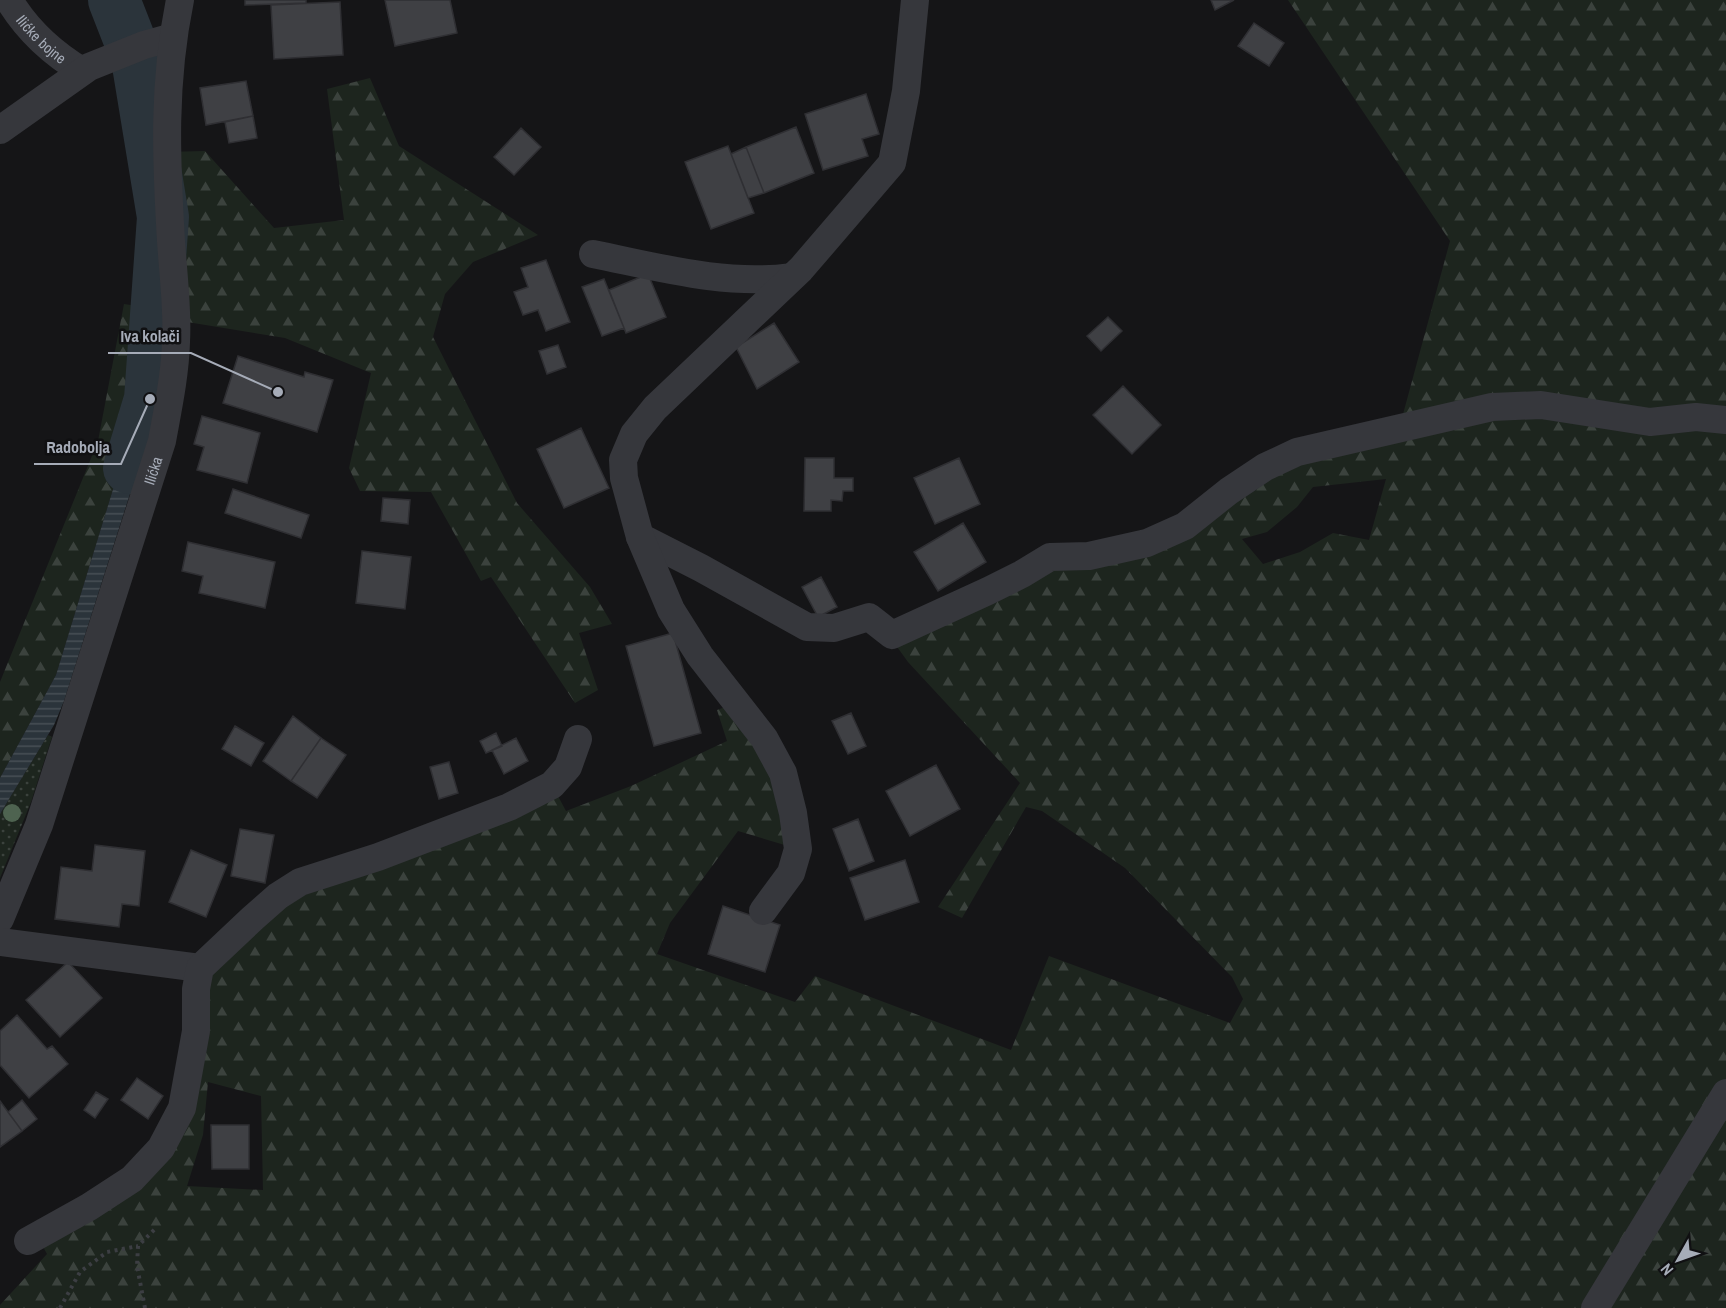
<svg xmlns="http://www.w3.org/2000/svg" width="1726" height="1308" viewBox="0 0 1726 1308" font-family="'Archivo Narrow',sans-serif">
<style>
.forest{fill:url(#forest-firs);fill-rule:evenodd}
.garden{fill:url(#garden-dots)}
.water{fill:url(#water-rules)}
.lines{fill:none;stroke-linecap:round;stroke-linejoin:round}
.river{stroke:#2b343b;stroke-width:52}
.building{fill:#3f4044;stroke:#2f2f33;stroke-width:1.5}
.path{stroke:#3c3e43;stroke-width:4;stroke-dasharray:3 4.5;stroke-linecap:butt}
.street{stroke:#36373c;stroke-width:28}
.tree{fill:#4e6350}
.labels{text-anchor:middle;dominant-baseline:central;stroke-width:5;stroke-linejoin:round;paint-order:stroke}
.street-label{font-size:15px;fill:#a6acb8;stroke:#101012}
.leader{fill:none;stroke:#a6acb8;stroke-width:2}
.callout-dot{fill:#a6acb8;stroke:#101012;stroke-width:2}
.callout-label{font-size:16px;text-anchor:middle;font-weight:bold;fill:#a6acb8;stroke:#101012;stroke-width:5;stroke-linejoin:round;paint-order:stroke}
</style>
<defs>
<pattern id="forest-firs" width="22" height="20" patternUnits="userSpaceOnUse" patternTransform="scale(1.5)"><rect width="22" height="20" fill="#1d251e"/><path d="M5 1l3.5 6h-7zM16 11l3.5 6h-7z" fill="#3b423d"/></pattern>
<pattern id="garden-dots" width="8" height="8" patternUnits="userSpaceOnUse" patternTransform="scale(1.5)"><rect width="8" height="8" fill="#1d251e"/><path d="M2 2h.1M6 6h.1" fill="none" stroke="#3b423d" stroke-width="1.8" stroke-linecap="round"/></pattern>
<pattern id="water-rules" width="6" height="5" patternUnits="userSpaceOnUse" patternTransform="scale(1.5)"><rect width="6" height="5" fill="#2b343b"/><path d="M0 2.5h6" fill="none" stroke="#474f55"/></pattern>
</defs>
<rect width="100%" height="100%" fill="#151517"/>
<path class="forest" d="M 1288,0 L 1726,0 L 1726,1308 L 0,1308 L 0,1305 L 47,1254 L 37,1236 L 161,1148 L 196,989 L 253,918 L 552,785 L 566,811 L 631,786 L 727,741 L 717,710 L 736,703 L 759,732 L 798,849 L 738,831 L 670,923 L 657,954 L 795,1002 L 815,976 L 1011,1050 L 1049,956 L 1230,1023 L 1243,999 L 1232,977 L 1125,868 L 1042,811 L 1026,807 L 962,918 L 938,907 L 1020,783 L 908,662 L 895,644 L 892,635 L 1089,556 L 1229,491 L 1399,429 L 1450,241 ZM 1386,479 L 1369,540 L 1333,533 L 1300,552 L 1263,564 L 1242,539 L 1267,532 L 1297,507 L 1313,487 ZM 208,1082 L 261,1096 L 263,1190 L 187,1186 L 203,1135 Z
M 370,78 L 399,146 L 538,235 L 473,262 L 445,294 L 433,337 L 517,503 L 590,587 L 612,624 L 579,633 L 598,690 L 575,703 L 491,577 L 481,581 L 431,492 L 360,491 L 349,468 L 371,373 L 285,338 L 175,320 L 166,152 L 205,151 L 274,228 L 344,220 L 327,89 Z
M 124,304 L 137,306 L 141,398 L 56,675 L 0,778 L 0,682 L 98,441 Z"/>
<path class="garden" d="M 48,735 L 52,737 L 31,802 L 0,878 L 0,814 Z"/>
<path class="water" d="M 141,398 L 157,398 L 150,431 L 64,701 L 54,725 L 0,814 L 0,778 L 56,675 Z"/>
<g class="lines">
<path class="river" d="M 114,0 L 137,59 L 163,217 L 150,399 L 129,468"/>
</g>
<path class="building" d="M 245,0 L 306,0 L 306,3 L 245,5 Z
M 385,0 L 450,0 L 457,33 L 395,46 Z
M 1211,0 L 1234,0 L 1215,10 Z
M 340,2 L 343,55 L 274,59 L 271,5 Z
M 1254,23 L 1284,43 L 1269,66 L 1238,46 Z
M 246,81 L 253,116 L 206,125 L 200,88 Z
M 866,94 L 879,134 L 862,139 L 868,156 L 823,170 L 805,114 Z
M 253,116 L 257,138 L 229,143 L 225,122 Z
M 796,127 L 814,173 L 764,193 L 746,147 Z
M 521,128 L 541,147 L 514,175 L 494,157 Z
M 728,146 L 754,213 L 711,229 L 685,162 Z
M 746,147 L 764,193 L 748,198 L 731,154 Z
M 546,260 L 570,322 L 546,331 L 538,310 L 523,315 L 514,292 L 528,287 L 521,268 Z
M 648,274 L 666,317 L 626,333 L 609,290 Z
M 604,279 L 624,328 L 602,336 L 582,287 Z
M 1108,317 L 1122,331 L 1101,351 L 1087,336 Z
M 774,323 L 799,362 L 757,389 L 736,347 Z
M 558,345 L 566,367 L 547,374 L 539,351 Z
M 238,356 L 304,377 L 305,372 L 333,380 L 317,432 L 223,403 Z
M 1123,386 L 1161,425 L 1132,454 L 1093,415 Z
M 202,416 L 260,433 L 247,483 L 197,470 L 204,447 L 194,444 Z
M 581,428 L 609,488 L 564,508 L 537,449 Z
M 805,458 L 834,458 L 834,478 L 853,478 L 853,491 L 843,491 L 842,501 L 831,500 L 831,511 L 804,511 Z
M 959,458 L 980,504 L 935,524 L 914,478 Z
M 233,489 L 309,515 L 301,538 L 225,513 Z
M 383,498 L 410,500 L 408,524 L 381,521 Z
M 963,523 L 986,562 L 938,591 L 914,552 Z
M 188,542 L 275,562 L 265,608 L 199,593 L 203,576 L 182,571 Z
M 362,551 L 411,557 L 405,609 L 356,603 Z
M 821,577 L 837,607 L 818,617 L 802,587 Z
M 673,633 L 701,733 L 654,746 L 626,646 Z
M 851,713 L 866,746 L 848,754 L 832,721 Z
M 293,716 L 321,738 L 291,781 L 263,761 Z
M 235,726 L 264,743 L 251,766 L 222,749 Z
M 496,733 L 502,746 L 486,753 L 480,741 Z
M 321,738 L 346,755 L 317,798 L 291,781 Z
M 516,738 L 528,761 L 504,774 L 492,750 Z
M 449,762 L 458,793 L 439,799 L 430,767 Z
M 936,765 L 960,809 L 910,836 L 886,791 Z
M 858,819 L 874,861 L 849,871 L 833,829 Z
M 240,829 L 274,835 L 265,883 L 231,876 Z
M 95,845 L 145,851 L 139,906 L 122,904 L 119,927 L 55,919 L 61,867 L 92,871 Z
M 191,850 L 227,865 L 206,917 L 169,902 Z
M 905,860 L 919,902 L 865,920 L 850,878 Z
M 723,906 L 780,925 L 765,972 L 708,954 Z
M 68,962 L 102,998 L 60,1037 L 26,1000 Z
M 17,1015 L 47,1049 L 52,1046 L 68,1064 L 29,1098 L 0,1065 L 0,1031 Z
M 137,1078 L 163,1096 L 148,1119 L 121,1100 Z
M 96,1092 L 108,1099 L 95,1118 L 84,1110 Z
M 22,1100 L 37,1119 L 22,1131 L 8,1112 Z
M 0,1101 L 22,1131 L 0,1147 Z
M 211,1125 L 249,1125 L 249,1169 L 212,1169 Z"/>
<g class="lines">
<path class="path" d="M 60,1308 L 80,1272 L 107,1252 L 138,1246
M 145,1308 L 137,1266 L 138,1246 L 156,1228"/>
<g class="street">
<path id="s1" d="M 9,0 C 27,30 52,53 82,71"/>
<path d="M 0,130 L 89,67 L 144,45 L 173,37"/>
<path d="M 593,254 C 658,267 725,286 791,277"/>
<path d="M 640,537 L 701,568 L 807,627 L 834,628 L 869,617 L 892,635 L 988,591 L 1022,574 L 1050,557 L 1089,556 L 1147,543 L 1185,526 L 1229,491 L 1265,467 L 1297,452 L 1492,407 L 1541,405 L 1650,422 L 1696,417 L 1726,420"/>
<path d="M 763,911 L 791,873 L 798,849 L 793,813 L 783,773 L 764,738 L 700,656 L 671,610 L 640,537 L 624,478 L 623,460 L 634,434 L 655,408 L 801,269 L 892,163 L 906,91 L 915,0"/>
<path id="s2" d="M 0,919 L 39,825 L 162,441 C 168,408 175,375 176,342 C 178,310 173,273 171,241 C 166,157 163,83 180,0"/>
<path d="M 0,942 L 200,968"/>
<path d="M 28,1241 L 89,1207 L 132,1179 L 161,1148 L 182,1108 L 196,1031 L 196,989 L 200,968 L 253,918 L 278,896 L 300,882 L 378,857 L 509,807 L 552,785 L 568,767 L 578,739"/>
<path d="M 1595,1308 L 1726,1093"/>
</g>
</g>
<circle class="tree" cx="12" cy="813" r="9"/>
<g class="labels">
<g class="street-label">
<text stroke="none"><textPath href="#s1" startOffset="51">Ilićke bojne</textPath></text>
<text stroke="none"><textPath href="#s2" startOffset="474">Ilićka</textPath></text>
</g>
</g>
<path class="leader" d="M278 392L191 353H108M150 399L121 464H34"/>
<g class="callout-dot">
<circle cx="278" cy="392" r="6"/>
<circle cx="150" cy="399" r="6"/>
</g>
<g class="callout-label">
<text x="150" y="342">Iva kolači</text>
<text x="78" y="453">Radobolja</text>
</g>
<g transform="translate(1678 1260) rotate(230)" stroke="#101012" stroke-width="4.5" paint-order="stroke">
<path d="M0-4.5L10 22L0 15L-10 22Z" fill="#a6acb8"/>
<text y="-9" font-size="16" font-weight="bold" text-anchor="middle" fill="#a6acb8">N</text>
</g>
</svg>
